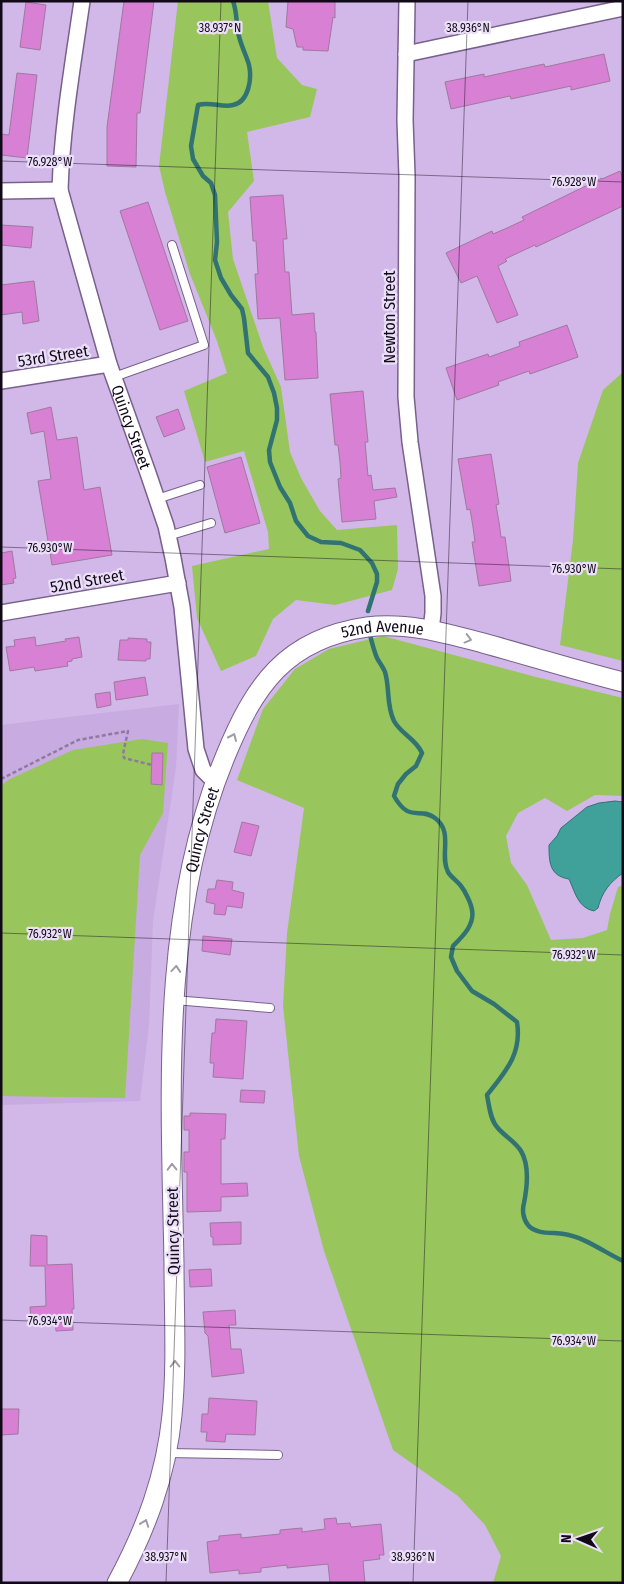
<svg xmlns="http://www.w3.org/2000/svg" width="624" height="1584" viewBox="0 0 624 1584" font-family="'Fira Sans Condensed',sans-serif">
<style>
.built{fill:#c7abe1}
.green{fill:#99c55d}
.water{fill:#3fa199;stroke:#317372}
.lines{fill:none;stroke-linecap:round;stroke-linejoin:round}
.stream{stroke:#317372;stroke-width:4.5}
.building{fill:#d780d4;stroke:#a0789e}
.service-casing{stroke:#78618d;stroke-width:10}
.minor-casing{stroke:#78618d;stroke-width:18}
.tertiary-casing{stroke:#78618d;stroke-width:21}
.path{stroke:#8e7aa0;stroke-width:2.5;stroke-dasharray:4 2.5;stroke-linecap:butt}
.service{stroke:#fff;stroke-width:8}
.minor{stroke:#fff;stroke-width:15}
.tertiary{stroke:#fff;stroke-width:19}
.oneway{stroke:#a09ca3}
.ticks{fill:none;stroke:#110818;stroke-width:1;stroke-opacity:0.45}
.labels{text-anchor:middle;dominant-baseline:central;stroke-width:4.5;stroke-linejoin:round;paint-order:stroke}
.street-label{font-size:16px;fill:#110818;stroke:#ebdff8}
.ticks-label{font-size:12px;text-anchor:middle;fill:#110818;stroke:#ebdff8;stroke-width:4.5;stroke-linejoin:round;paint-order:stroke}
</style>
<rect width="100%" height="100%" fill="#d1b8e9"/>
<path class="built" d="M 179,704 L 176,767 L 153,921 L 149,1025 L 140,1101 L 1,1105 L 1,725 Z"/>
<path class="green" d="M 178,1 L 268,1 L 277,58 L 302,85 L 317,89 L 310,117 L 247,132 L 254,181 L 228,212 L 233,259 L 263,347 L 281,387 L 290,452 L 301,478 L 320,511 L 337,530 L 397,525 L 398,569 L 392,590 L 335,605 L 296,600 L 273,619 L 256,656 L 221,671 L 197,618 L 192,566 L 269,549 L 268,532 L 244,451 L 205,462 L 184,391 L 227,373 L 217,341 L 190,274 L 165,192 L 159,166 Z
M 623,372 L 623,661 L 560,645 L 573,540 L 578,463 L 603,390 Z
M 383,636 L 536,677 L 623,698 L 623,796 L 595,795 L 567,811 L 545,798 L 518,813 L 506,836 L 511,863 L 527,885 L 551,940 L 583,938 L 607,930 L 610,914 L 618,887 L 623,885 L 623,1583 L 493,1583 L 501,1556 L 485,1525 L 458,1496 L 393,1450 L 324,1251 L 299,1156 L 283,1006 L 287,933 L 304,808 L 237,780 L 263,709 L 295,669 L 329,649 Z
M 142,739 L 168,743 L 163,813 L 140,855 L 125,1098 L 1,1096 L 1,786 L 8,780 L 73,750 Z"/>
<path class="water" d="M 615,801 L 623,802 L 623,873 C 610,882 602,892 598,908 L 594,911 C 578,908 575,892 569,879 C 549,876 549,861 549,845 L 557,836 L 561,828 L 587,807 L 599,803 Z"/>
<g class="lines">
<path class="stream" d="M 233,1 C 237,12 236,21 238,32 C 240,44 246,54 249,65 C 252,78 249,102 233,105 C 222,108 210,101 198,105 L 191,146 L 193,159 L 203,176 L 211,183 L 215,195 L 217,242 L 215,260 L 221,278 L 231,295 L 242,309 L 244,318 L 248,353 L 268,377 L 274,393 L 277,408 L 277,420 L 269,450 L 270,462 L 280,487 L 290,503 L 296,521 L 308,536 L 321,542 L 341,543 L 360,550 L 372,563 L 377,574 L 377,582 L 368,611
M 370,635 C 372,643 374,651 377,658 C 379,662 383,667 385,672 C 390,688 386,705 394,721 C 401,734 416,739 422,753 L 416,766 L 406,774 L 398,784 L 394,796 C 410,824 419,806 435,818 C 454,832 439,855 448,872 C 451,877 457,881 461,886 C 465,891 471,903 472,910 C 475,925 462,937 453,946 L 451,957 L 457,971 L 472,991 L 494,1004 L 517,1022 C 522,1054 506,1071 487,1095 C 489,1105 490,1119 497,1127 C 504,1136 515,1141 521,1151 C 530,1166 527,1188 524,1203 C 522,1210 523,1219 528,1225 C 536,1235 553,1232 564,1234 C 584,1237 604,1252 623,1261"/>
</g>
<path class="building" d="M 124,1 L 154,1 L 140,113 L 137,113 L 136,167 L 107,166 L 107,127 Z
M 288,1 L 335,1 L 335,18 L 333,17 L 328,51 L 303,50 L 303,47 L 297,47 L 293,29 L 286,27 Z
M 26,2 L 46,5 L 40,50 L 20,47 Z
M 604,54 L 610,81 L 571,90 L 571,86 L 511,99 L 510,96 L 451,109 L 445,82 L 484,74 L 484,77 L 544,64 L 545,67 Z
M 17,73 L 37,75 L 27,158 L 1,155 L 1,134 L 9,135 Z
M 620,171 L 623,178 L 623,206 L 536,247 L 535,245 L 505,259 L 507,261 L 498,266 L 518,315 L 497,323 L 477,276 L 461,283 L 446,253 L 492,231 L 493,234 L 507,228 L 524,220 L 522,217 L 602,178 L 602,179 Z
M 283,195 L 287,239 L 283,239 L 285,272 L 289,272 L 292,315 L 314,313 L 315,332 L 316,332 L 318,378 L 285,380 L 280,318 L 258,319 L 255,274 L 258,274 L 256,241 L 253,241 L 250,197 Z
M 148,202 L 188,321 L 160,330 L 120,211 Z
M 1,225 L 33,227 L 31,248 L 1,245 Z
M 34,281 L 39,321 L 23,324 L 22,312 L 1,315 L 1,285 Z
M 567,325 L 578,357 L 530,374 L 529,371 L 498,382 L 499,385 L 457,400 L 446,368 L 488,354 L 489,357 L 520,346 L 519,342 Z
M 363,391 L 368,442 L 365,442 L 368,476 L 371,475 L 373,490 L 395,488 L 397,497 L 374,501 L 376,519 L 342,522 L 338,479 L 341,478 L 340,462 L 338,445 L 335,445 L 330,394 Z
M 51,407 L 57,440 L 77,437 L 84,490 L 100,487 L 112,555 L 52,565 L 38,481 L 51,479 L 44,431 L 31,434 L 27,413 Z
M 178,409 L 185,429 L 164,437 L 156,417 Z
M 491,454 L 499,504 L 496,505 L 499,522 L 501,537 L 505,537 L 511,581 L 479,586 L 472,542 L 475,542 L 473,527 L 470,509 L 467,510 L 458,459 Z
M 241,457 L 260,523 L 225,533 L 207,467 Z
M 12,551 L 16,578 L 13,579 L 14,583 L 1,585 L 1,553 Z
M 35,637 L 36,646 L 66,641 L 65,639 L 79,637 L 82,657 L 72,659 L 72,661 L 67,662 L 68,666 L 35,671 L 34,667 L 10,671 L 6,647 L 15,646 L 14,640 Z
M 128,638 L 147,639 L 147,642 L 151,642 L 150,659 L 146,659 L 146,661 L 118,660 L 120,640 L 128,640 Z
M 145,677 L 148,695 L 116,700 L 114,682 Z
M 110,692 L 111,705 L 97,708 L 95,694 Z
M 152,753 L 163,753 L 162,785 L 151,784 Z
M 242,822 L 259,826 L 251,856 L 234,852 Z
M 217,880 L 233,882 L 232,890 L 244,893 L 242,908 L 227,906 L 225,915 L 214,914 L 215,904 L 206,902 L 208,889 L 215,889 Z
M 203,936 L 232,939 L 230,955 L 202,951 Z
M 216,1019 L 247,1021 L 243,1079 L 213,1077 L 214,1063 L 210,1063 L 211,1045 L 212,1033 L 215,1033 Z
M 241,1090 L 265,1091 L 264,1103 L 240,1102 Z
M 190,1113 L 226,1114 L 225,1139 L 221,1139 L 221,1184 L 247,1183 L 248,1196 L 221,1197 L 221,1211 L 187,1212 L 187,1172 L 184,1172 L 184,1152 L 189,1152 L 189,1130 L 184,1130 L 184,1116 L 190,1116 Z
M 241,1222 L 241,1244 L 213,1245 L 213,1237 L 211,1237 L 210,1223 Z
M 31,1235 L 47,1236 L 47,1265 L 72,1264 L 74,1309 L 72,1309 L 73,1330 L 56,1331 L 55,1320 L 31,1321 L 30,1307 L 46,1306 L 45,1266 L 30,1266 Z
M 211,1269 L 212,1286 L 190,1287 L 189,1270 Z
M 235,1310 L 236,1325 L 229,1325 L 231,1349 L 241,1349 L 244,1373 L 212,1377 L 208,1336 L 205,1333 L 203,1312 Z
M 209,1398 L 257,1401 L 255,1435 L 226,1434 L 225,1442 L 206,1441 L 207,1432 L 201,1432 L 202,1414 L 208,1414 Z
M 1,1409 L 19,1409 L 18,1434 L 1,1435 Z
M 336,1518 L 337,1524 L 350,1523 L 351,1527 L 381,1524 L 384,1555 L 379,1555 L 380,1559 L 363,1561 L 365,1583 L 330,1583 L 328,1564 L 287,1568 L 287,1565 L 261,1568 L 261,1572 L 239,1574 L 239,1570 L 210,1573 L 207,1542 L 219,1540 L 219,1536 L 241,1534 L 241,1538 L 280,1534 L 280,1530 L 302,1528 L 302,1532 L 325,1529 L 324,1519 Z"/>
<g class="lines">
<g class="service-casing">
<path id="service" d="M 114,377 L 204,345 L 172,245
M 157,499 L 200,485
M 168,536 L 211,523
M 174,1000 L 270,1008
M 167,1453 L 278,1455"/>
</g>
<g class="minor-casing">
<g id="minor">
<path id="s1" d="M 82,1 C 73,64 62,126 60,190 L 109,364 L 148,473 L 166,526 L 173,558 L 182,607 L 196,749 L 203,770 L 215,782"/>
<path d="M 407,1 L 405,120 L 407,176 L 406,397 L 410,442 L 433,596 L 433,613 L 431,630"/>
<path d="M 406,54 L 623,8"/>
<path d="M 1,191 L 60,190"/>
<path d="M 1,381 L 109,364"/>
<path d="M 1,613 L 178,583"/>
</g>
</g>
<g class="tertiary-casing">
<g id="tertiary">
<path id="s2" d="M 117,1583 C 146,1529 166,1476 172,1415 C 177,1365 174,1314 174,1264 C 171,1095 159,917 225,757 C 254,686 285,639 367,627 C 406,622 445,633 483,643 C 530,656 576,670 623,682"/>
</g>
</g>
<path class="path" d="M 1,779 L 78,740 L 128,731 L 123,754 L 124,758 L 152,765"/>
<use href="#service" class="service"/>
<use href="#minor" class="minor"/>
<use href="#tertiary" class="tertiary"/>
</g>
<defs><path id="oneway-chevron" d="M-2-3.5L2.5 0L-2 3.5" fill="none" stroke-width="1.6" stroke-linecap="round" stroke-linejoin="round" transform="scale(1.25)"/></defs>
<g class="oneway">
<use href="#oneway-chevron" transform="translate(468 639) rotate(15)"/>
<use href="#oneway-chevron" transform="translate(233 737) rotate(-66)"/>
<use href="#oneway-chevron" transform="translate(176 969) rotate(-85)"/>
<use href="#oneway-chevron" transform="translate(172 1167) rotate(-91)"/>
<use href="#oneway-chevron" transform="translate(175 1364) rotate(-90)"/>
<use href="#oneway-chevron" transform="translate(145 1523) rotate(-70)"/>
</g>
<path class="ticks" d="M 1,161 L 623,182M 1,547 L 623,569M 1,933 L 623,955M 1,1320 L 623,1341M 166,1583 L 221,1M 413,1583 L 468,1"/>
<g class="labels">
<g class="street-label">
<text transform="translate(389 317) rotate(-90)">Newton Street</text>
<text transform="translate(53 356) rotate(-9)">53rd Street</text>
<text stroke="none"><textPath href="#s1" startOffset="438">Quincy Street</textPath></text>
<text transform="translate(87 581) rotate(-10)">52nd Street</text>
<text stroke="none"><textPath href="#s2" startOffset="1062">52nd Avenue</textPath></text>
<text stroke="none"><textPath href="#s2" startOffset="766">Quincy Street</textPath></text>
<text transform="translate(173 1231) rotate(-91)">Quincy Street</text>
</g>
</g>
<g class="ticks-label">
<text x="220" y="32">38.937°N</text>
<text x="468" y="32">38.936°N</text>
<text x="50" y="166">76.928°W</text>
<text x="574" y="186">76.928°W</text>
<text x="50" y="552">76.930°W</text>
<text x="574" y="573">76.930°W</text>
<text x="50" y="938">76.932°W</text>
<text x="574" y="959">76.932°W</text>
<text x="50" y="1325">76.934°W</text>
<text x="574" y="1345">76.934°W</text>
<text x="166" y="1561">38.937°N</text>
<text x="413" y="1561">38.936°N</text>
</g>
<rect width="624" height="1584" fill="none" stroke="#110818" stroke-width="5"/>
<g transform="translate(579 1539) rotate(272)" stroke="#ebdff8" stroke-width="4" paint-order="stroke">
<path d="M0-4L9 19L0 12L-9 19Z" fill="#110818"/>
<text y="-8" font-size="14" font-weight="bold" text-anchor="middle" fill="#110818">N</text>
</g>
</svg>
